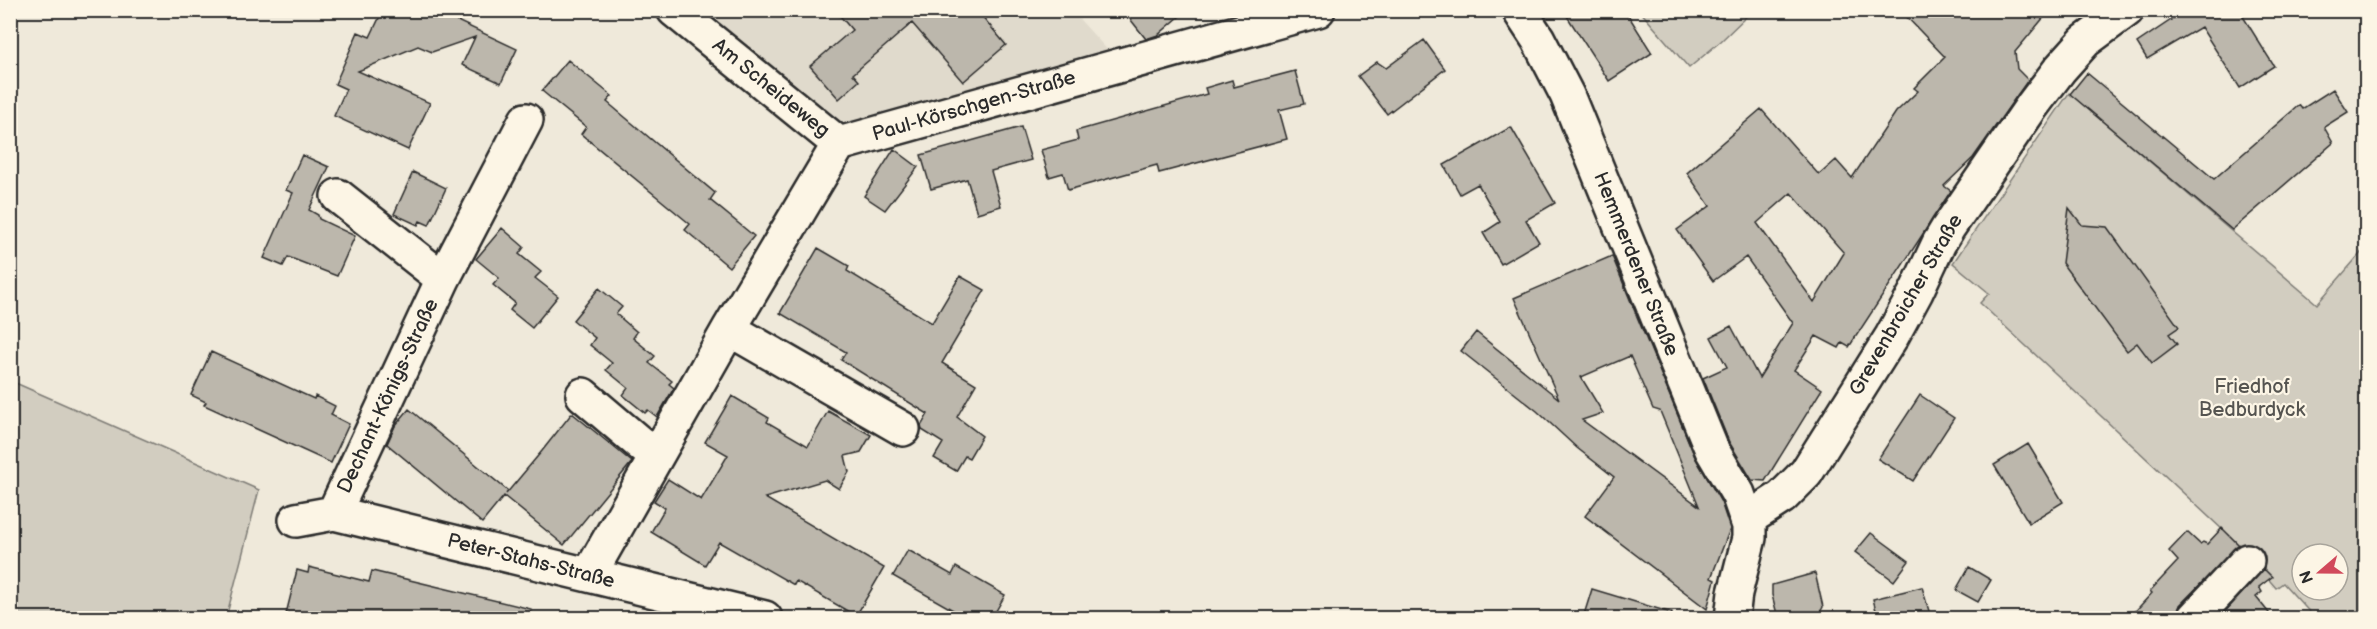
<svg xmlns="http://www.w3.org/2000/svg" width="2377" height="629" viewBox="0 0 2377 629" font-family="'Balsamiq Sans',sans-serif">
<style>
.built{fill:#e0dacc}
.green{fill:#d2cdc0;stroke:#7e7c76;stroke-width:1.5;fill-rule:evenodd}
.building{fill:#bcb7ac;stroke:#2b2b2b;stroke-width:1.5;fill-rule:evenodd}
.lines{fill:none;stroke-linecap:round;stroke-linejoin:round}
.minor-casing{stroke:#2b2b2b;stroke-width:38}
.major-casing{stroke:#2b2b2b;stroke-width:38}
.minor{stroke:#fcf5e5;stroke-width:33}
.major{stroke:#fcf5e5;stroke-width:33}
.labels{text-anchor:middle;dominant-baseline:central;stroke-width:4.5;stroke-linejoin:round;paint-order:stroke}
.street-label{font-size:20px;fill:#2b2b2b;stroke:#fcf5e5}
.park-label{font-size:20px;fill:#555450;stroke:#fcf5e5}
</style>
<rect width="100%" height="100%" fill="#efe9da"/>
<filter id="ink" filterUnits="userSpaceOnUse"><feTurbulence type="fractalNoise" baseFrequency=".0167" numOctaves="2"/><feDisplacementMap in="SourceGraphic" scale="12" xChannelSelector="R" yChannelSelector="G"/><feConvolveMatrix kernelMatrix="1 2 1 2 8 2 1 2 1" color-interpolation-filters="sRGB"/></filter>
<g filter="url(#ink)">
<path class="built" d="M 695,11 L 1072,11 L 1112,55 L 868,124 L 838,121 Z"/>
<path class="green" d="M 1640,11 L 1752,11 L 1721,41 L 1689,68 Z
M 2069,93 L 2317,304 L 2366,247 L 2366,618 L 2315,618 L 2283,583 L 2276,588 L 2240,546 L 1980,303 L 1989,293 L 1953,263 ZM 2302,554 L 2338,554 L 2338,590 L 2302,590 Z
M 11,381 L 259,490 L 226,618 L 11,618 Z"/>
<path class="building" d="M 383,10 L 449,10 L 453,19 L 517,49 L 501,83 L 462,65 L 475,37 L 432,52 L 418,46 L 358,71 L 430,103 L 408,150 L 334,116 L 346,89 L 335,84 L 358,32 L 370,37 Z
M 835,10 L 977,10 L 1006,45 L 963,82 L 912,23 L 853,74 L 859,81 L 839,99 L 810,66 L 852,30 Z
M 1123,10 L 1187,10 L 1158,35 L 1146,39 Z
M 1563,10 L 1625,10 L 1652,53 L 1609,81 Z
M 1900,10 L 2050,10 L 2015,52 L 2017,69 L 2028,80 L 1973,158 L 1944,186 L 1951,191 L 1849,347 L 1842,343 L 1839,348 L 1816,336 L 1794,370 L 1822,389 L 1765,481 L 1752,480 L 1729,442 L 1703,378 L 1727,367 L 1711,337 L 1731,326 L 1759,378 L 1793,323 L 1746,257 L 1713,281 L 1677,230 L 1710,206 L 1687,173 L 1761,109 L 1819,175 L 1836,160 L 1852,178 L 1896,112 L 1918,91 L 1914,88 L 1945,57 ZM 1791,193 L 1844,253 L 1814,302 L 1757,223 Z
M 2186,10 L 2239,10 L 2274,66 L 2240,88 L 2201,27 L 2147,59 L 2137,43 Z
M 1424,40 L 1445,69 L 1387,114 L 1358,76 L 1377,62 L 1386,68 Z
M 568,60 L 612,96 L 607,102 L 715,193 L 710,200 L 754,236 L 729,267 L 685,230 L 690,224 L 581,134 L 586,127 L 542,91 Z
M 1295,71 L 1304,104 L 1279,110 L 1287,139 L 1159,173 L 1157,165 L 1068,190 L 1063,173 L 1049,177 L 1041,150 L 1078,140 L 1076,131 L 1207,94 L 1205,88 L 1232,80 L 1234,87 Z
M 2087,73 L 2214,179 L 2299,105 L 2302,109 L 2333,89 L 2348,112 L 2324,127 L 2333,143 L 2232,230 L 2070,94 Z
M 1021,127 L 1031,160 L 991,171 L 1001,206 L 977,213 L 967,179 L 931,189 L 921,155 Z
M 1511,127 L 1555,203 L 1526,220 L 1539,242 L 1501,264 L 1483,233 L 1500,222 L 1478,184 L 1460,194 L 1444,165 Z
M 894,149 L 918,167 L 885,210 L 864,196 Z
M 302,155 L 329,167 L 309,210 L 318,215 L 319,219 L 355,236 L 337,276 L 288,257 L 283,266 L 264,258 L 293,193 L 286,190 Z
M 413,172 L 446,188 L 429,225 L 420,221 L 418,225 L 394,214 Z
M 2069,208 L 2082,225 L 2107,227 L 2179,327 L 2169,334 L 2177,344 L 2152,363 L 2137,343 L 2127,351 L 2062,263 Z
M 502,228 L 524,247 L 519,254 L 541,272 L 535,278 L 558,296 L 532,328 L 510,310 L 515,303 L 493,285 L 499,278 L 476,259 Z
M 818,248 L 849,266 L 847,271 L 932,323 L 960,276 L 985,290 L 942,363 L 976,384 L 957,417 L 982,436 L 969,458 L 965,456 L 956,471 L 934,458 L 943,443 L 922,430 L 921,426 L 928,414 L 841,360 L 846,352 L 780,313 Z
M 1612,256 L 1695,457 L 1721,502 L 1730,529 L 1711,578 L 1715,580 L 1707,609 L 1585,516 L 1614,477 L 1577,448 L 1537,411 L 1461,351 L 1476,332 L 1559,399 L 1514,298 ZM 1630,356 L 1653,409 L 1660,411 L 1699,506 L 1582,420 L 1603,413 L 1581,377 Z
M 599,288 L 622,307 L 616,314 L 637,332 L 633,338 L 655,356 L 649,363 L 672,381 L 669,384 L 674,388 L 657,417 L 648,410 L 645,413 L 623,395 L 628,388 L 606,370 L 612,363 L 590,345 L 595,338 L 573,320 Z
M 211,352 L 314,399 L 315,396 L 335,406 L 331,415 L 349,424 L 331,463 L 204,405 L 206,402 L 191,395 Z
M 1920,395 L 1954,418 L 1913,481 L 1878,459 Z
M 732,396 L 769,418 L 767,422 L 808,446 L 828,411 L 871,435 L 861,452 L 845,456 L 849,472 L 839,489 L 825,480 L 765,498 L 884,568 L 856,616 L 796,581 L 794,585 L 719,542 L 705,565 L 651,532 L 665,508 L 654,501 L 668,479 L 701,500 L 728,455 L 705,442 Z
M 409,409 L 508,491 L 506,494 L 542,451 L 572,413 L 632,462 L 564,545 L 504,496 L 482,523 L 387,444 L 395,426 Z
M 2028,444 L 2063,502 L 2029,523 L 1994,465 Z
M 2222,528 L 2239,545 L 2180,605 L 2176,618 L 2129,618 L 2152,593 L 2150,591 L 2178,561 L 2169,551 L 2187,532 L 2200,544 L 2203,542 L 2207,544 Z
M 1871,533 L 1909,561 L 1894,581 L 1855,552 Z
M 908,550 L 952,575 L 956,567 L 1005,595 L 992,618 L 967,618 L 893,576 Z
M 309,567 L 369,582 L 372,571 L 531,609 L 530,618 L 285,618 L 297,570 L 308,573 Z
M 1969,567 L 1991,580 L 1978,602 L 1956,590 Z
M 2264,569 L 2272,577 L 2259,587 L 2262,592 L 2256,597 L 2273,618 L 2219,618 Z
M 1815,573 L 1823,607 L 1818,616 L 1810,618 L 1778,618 L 1772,595 L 1772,585 Z
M 1922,587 L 1931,618 L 1878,618 L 1873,599 Z
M 1592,589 L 1672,613 L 1671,618 L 1583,618 Z"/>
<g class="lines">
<g class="minor-casing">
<path id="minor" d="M 674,10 L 839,144
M 338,196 L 443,279
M 729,329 L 903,429
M 583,395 L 656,457
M 334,513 L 443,279 L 526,120
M 1748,519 L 1782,497 L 1806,473 L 1892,336 L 1916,292 L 1939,243 L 1948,228 L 2032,106 L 2060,69 L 2085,41 L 2127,10
M 296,520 L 334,513 L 765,618
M 589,575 L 729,329 L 839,144 L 1318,10
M 2194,618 L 2247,561"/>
</g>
<g class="major-casing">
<path id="major" d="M 1519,10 L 1538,39 L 1567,95 L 1712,450 L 1738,494 L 1749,526 L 1749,538 L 1735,593 L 1732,618"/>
</g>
<use href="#minor" class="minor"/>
<use href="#major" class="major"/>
</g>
</g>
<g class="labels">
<g class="street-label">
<text transform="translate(771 88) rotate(39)">Am Scheideweg</text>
<text transform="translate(974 106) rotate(-16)">Paul-Körschgen-Straße</text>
<text transform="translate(1636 264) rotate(68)">Hemmerdener Straße</text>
<text transform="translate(1906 305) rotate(-60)">Grevenbroicher Straße</text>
<text transform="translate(388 396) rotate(-65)">Dechant-Königs-Straße</text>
<text transform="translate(531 561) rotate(14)">Peter-Stahs-Straße</text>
</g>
<g class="park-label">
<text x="2252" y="387">Friedhof<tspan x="2252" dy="23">Bedburdyck</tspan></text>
</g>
</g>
<rect width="2377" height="629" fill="none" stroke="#fcf5e5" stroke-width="36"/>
<rect x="18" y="18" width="2341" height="593" fill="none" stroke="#2b2b2b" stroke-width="2" filter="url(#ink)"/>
<g transform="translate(2320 572) rotate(250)"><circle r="28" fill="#fcf5e5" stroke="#a8a49b" stroke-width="1.5"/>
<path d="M0-4.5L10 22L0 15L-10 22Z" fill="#d1495b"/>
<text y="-9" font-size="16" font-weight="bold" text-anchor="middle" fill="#2b2b2b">N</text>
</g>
</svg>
